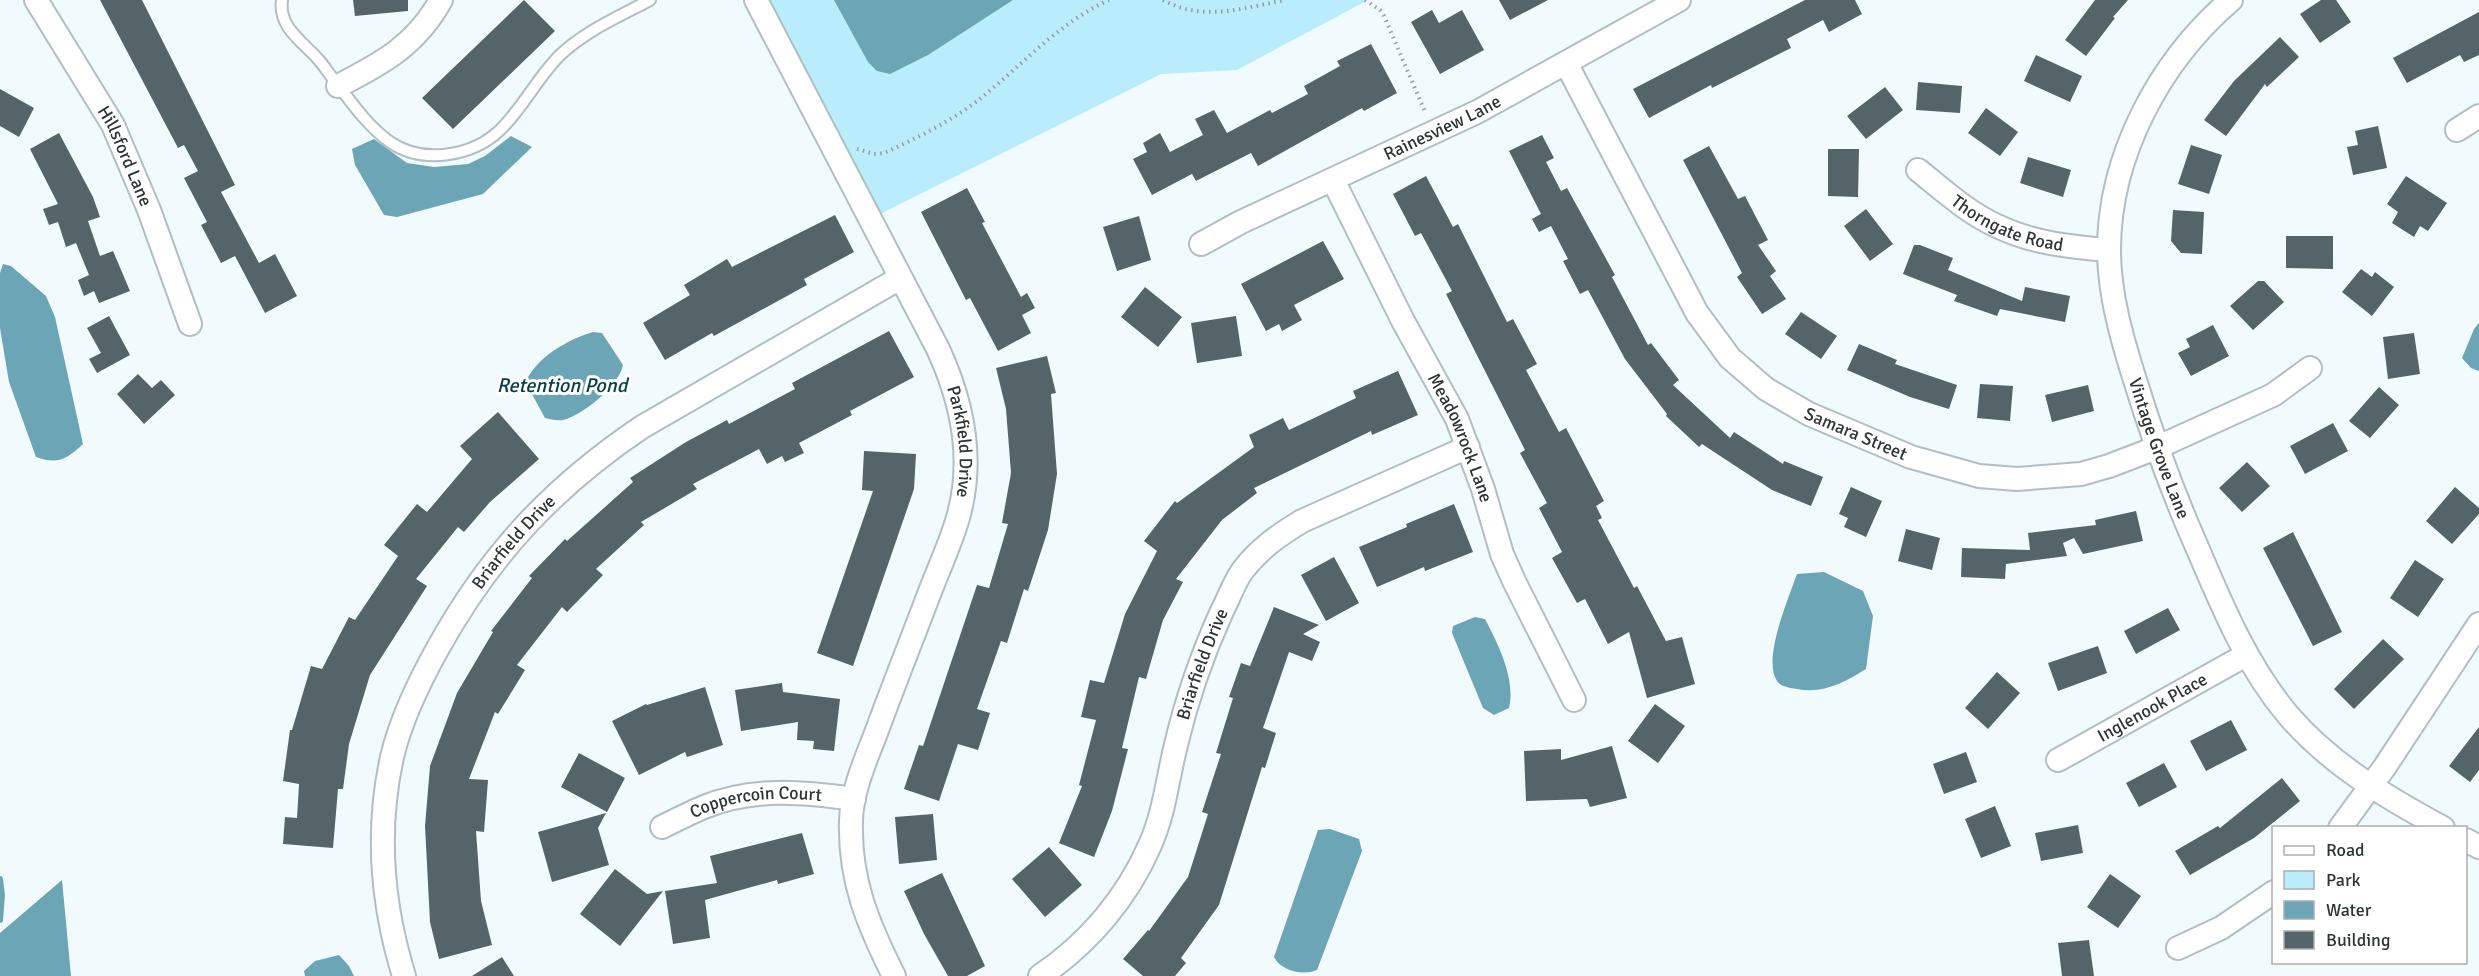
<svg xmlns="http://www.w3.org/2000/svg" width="2479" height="976" viewBox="0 0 2479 976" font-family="Signika,sans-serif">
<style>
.green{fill:#b9edfc}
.water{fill:#6ca5b6}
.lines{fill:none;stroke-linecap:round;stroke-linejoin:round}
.stream{stroke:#6ca5b6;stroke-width:6}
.building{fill:#556468}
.service-casing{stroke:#afbfc4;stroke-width:14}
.minor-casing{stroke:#afbfc4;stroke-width:26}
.path{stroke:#959da0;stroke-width:4;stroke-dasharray:1.5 4.5;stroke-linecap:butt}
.service{stroke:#fff;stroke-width:10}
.minor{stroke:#fff;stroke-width:22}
.labels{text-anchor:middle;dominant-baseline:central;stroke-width:6;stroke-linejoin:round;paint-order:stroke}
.street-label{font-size:18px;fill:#2e3436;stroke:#fff}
.water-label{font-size:20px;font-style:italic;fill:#053c48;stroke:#fff}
</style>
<rect width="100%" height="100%" fill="#f1fbfe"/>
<path class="green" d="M 770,0 L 1368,0 L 1237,70 L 1161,74 L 880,214 Z"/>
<path class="water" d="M 834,0 L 1013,0 L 928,55 L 890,74 L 877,71 L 868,62 Z
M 511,136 L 532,147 L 483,194 L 397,217 L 384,215 L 355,165 L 352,149 L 374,139 L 407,163 L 434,167 L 468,164 L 485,156 Z
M 3,264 L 11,266 L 46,296 L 55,317 L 83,444 C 67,459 58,465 36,457 L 9,382 L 0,328 L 0,273 Z
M 2479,323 L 2479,371 L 2471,368 L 2462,358 L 2474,329 Z
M 593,332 L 602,333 L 623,365 C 619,385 587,411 569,418 C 561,422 553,420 545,418 L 528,387 L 527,379 C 539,356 569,339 593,332 Z
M 1824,572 L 1863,591 L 1873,616 L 1866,669 C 1845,682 1824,694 1797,689 C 1790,688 1781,687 1777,681 C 1762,659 1789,597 1797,574 Z
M 1475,617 L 1485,619 C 1498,644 1516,679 1509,708 L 1494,715 L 1483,708 L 1452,633 L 1453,626 Z
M 1330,829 L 1359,839 L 1362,851 L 1317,970 C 1303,976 1281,971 1274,957 L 1318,830 Z
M 62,880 L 71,976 L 0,976 L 0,933 Z
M 339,955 L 349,966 L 354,976 L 305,976 L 304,971 L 315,961 Z"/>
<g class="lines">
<path class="stream" d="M 0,879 L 2,895 L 0,920"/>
</g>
<path class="building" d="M 100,0 L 142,0 L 235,185 L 221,192 L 259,263 L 275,254 L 297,296 L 265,313 L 235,256 L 221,263 L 201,225 L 207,222 L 184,178 L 198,171 L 184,145 L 178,148 Z
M 353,0 L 408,0 L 408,11 L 355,16 Z
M 524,0 L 555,31 L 453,129 L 422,98 Z
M 1499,0 L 1548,0 L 1510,20 Z
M 1805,0 L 1855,0 L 1862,14 L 1829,32 L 1823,20 L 1787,39 L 1791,48 L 1712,88 L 1711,85 L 1649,118 L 1633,89 Z
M 2095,0 L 2128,0 L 2113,17 L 2115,18 L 2086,56 L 2065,40 Z
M 2321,0 L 2336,0 L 2351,22 L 2320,43 L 2300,14 Z
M 1432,10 L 1439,23 L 1462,10 L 1484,50 L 1440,74 L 1411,22 Z
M 2479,12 L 2479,55 L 2464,62 L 2460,55 L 2407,83 L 2393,58 Z
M 2280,37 L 2299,57 L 2267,87 L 2265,84 L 2226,136 L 2204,120 L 2234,81 Z
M 1371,44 L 1397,93 L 1364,111 L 1362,108 L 1258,166 L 1251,153 L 1196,181 L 1192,174 L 1152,195 L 1133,159 L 1147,152 L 1143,143 L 1160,133 L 1170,152 L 1203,135 L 1195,119 L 1214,110 L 1227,133 L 1270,110 L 1272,113 L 1308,94 L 1304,86 L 1340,66 L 1337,61 Z
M 2036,55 L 2082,76 L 2070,102 L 2024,81 Z
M 1918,82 L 1962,86 L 1960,113 L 1916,110 Z
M 1885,87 L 1903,110 L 1866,139 L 1847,116 Z
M 0,89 L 34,108 L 19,137 L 0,126 Z
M 1986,108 L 2018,132 L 2000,156 L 1968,133 Z
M 2378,126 L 2387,168 L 2353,175 L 2347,147 L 2358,145 L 2355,131 Z
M 59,133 L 93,197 L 100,217 L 88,221 L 100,256 L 113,251 L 130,291 L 99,303 L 94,291 L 84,296 L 78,280 L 89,275 L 76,243 L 66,247 L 58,222 L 49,225 L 43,209 L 58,204 L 30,149 Z
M 1542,135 L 1554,158 L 1546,162 L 1561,191 L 1567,188 L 1615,275 L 1612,277 L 1648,345 L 1651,343 L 1679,380 L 1673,385 L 1730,438 L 1734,432 L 1783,464 L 1784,461 L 1823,477 L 1811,506 L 1772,490 L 1702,444 L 1699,447 L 1666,416 L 1667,414 L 1625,359 L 1588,290 L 1580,294 L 1563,261 L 1568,259 L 1551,226 L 1539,232 L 1532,219 L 1541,214 L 1509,151 Z
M 2191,145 L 2222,155 L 2209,194 L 2178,184 Z
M 1709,146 L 1738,199 L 1745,196 L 1768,240 L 1758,245 L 1776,271 L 1770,276 L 1786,299 L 1762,314 L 1737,277 L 1742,273 L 1683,160 Z
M 1828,149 L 1859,149 L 1858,197 L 1828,196 Z
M 2028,157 L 2071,170 L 2063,197 L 2020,183 Z
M 1426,176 L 1453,227 L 1458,224 L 1507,322 L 1513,319 L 1537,364 L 1526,370 L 1559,432 L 1566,428 L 1604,501 L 1596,506 L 1602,518 L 1598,520 L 1634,588 L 1637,586 L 1666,641 L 1682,637 L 1695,684 L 1647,698 L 1629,632 L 1608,644 L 1585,599 L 1577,603 L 1552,558 L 1562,552 L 1539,508 L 1547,503 L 1520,453 L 1525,450 L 1446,294 L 1452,291 L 1421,233 L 1415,236 L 1393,194 Z
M 2406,176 L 2447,203 L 2428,231 L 2420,226 L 2414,237 L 2392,223 L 2398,212 L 2387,204 Z
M 967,188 L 985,222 L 982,223 L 1021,297 L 1027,293 L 1035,308 L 1022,315 L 1031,333 L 998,351 L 970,298 L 966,300 L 921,212 Z
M 1866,209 L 1893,244 L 1870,261 L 1844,226 Z
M 2173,210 L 2204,212 L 2202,254 L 2181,253 L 2171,241 Z
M 835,215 L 854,252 L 804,279 L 807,285 L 714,336 L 712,333 L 665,360 L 643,323 L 690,295 L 684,285 L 727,259 L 732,267 Z
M 1139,216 L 1151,260 L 1117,271 L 1103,227 Z
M 2286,236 L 2333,236 L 2333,269 L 2286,268 Z
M 1323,241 L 1344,279 L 1294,305 L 1302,320 L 1282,331 L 1279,324 L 1266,331 L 1241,284 Z
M 1914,245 L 1920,245 L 1953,258 L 1948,270 L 2022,301 L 2025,287 L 2070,296 L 2065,322 L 2000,309 L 1997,316 L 1954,301 L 1957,295 L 1903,274 Z
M 2361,269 L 2372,277 L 2375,272 L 2394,287 L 2372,316 L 2342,292 Z
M 2258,281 L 2264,281 L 2284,302 L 2253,330 L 2230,306 Z
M 1145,287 L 1182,317 L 1158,347 L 1121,317 Z
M 1801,312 L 1837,336 L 1821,359 L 1785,334 Z
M 109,316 L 130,355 L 97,373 L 89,359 L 101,353 L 87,328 Z
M 1236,316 L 1242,356 L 1197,363 L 1191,323 Z
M 2213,325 L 2229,356 L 2191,376 L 2178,353 L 2190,347 L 2186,339 Z
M 889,331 L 914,377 L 850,411 L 852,415 L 799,443 L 804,453 L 785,462 L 782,456 L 767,464 L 759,449 L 693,484 L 697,489 L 641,522 L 644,525 L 596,569 L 603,575 L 567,612 L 562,607 L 517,665 L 525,670 L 498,714 L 495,712 L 469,779 L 488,780 L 484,832 L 476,831 L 481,901 L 492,945 L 439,959 L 430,922 L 425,826 L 430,766 L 457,693 L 493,632 L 491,631 L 532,578 L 529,576 L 565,539 L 567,541 L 633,482 L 630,478 L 686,442 L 727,420 L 729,424 L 795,389 L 792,383 Z
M 2414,333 L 2420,374 L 2388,379 L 2383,337 Z
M 1859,344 L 1897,360 L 1895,364 L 1957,385 L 1949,409 L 1910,397 L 1847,370 Z
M 1047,356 L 1056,393 L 1051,394 L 1057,474 L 1048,530 L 1028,591 L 1024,589 L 1007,643 L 1001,641 L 977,709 L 990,713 L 978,750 L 958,744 L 939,801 L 904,789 L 919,745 L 923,746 L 977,585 L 989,588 L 1008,524 L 1002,523 L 1011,473 L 1006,409 L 996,368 Z
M 1398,371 L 1418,415 L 1372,435 L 1371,431 L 1254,488 L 1257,493 L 1222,520 L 1176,579 L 1183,582 L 1163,620 L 1146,679 L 1139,677 L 1122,748 L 1128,749 L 1112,811 L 1094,857 L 1059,843 L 1082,786 L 1079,785 L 1096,720 L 1081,717 L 1090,680 L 1104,683 L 1125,614 L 1157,551 L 1144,541 L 1175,501 L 1177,503 L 1254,447 L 1249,435 L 1283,418 L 1289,430 L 1356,398 L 1353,391 Z
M 138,374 L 152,388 L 161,380 L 175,395 L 144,424 L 117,394 Z
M 1980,384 L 2013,386 L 2010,421 L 1977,418 Z
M 2088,385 L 2094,411 L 2052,422 L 2045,395 Z
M 2379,387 L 2399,405 L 2370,438 L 2349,421 Z
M 498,412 L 539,459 L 490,502 L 464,532 L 458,527 L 416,579 L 427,586 L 370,675 L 349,744 L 343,789 L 338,789 L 333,848 L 283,844 L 285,817 L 297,818 L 299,784 L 283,781 L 290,730 L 292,730 L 311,666 L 322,669 L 349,617 L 355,620 L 398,556 L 384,545 L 417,504 L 427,512 L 472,459 L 460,446 Z
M 2333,423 L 2348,451 L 2305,474 L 2290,446 Z
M 864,451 L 916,454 L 914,489 L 853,666 L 817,653 L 873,491 L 862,490 Z
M 2247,462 L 2270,486 L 2242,512 L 2219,488 Z
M 1851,487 L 1882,501 L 1866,537 L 1844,527 L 1848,518 L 1839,514 Z
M 2455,487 L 2479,508 L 2479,514 L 2452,544 L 2426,521 Z
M 1454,504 L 1473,552 L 1425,571 L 1424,567 L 1377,587 L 1359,547 L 1407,527 L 1406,524 Z
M 2136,511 L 2143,541 L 2083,554 L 2074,538 L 2063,543 L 2067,556 L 2006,564 L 2005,579 L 1961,577 L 1962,548 L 2030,550 L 2028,533 L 2096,525 L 2095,520 Z
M 1906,529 L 1940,538 L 1932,570 L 1898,561 Z
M 2293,532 L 2342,632 L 2313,646 L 2263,548 Z
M 1334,557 L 1359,603 L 1326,621 L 1301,575 Z
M 2415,560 L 2444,579 L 2418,617 L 2390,598 Z
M 1274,607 L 1319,625 L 1303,634 L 1320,642 L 1312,661 L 1289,652 L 1263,728 L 1276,733 L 1265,768 L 1262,767 L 1219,905 L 1181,958 L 1186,963 L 1175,976 L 1143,976 L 1123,959 L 1148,930 L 1149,931 L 1188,877 L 1208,814 L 1202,812 L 1221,754 L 1216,753 L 1233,698 L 1229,697 L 1241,663 L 1250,666 Z
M 2168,608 L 2180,630 L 2136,654 L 2124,631 Z
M 2383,639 L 2404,659 L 2354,709 L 2334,689 Z
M 2098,646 L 2107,673 L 2058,691 L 2048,663 Z
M 1997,672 L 2020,693 L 1988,729 L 1965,708 Z
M 782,683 L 783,692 L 840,699 L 834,751 L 813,749 L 814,741 L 797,740 L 798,722 L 741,731 L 735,690 Z
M 705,687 L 723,745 L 687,757 L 685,752 L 639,775 L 612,721 L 646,704 L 647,705 Z
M 1655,704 L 1685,726 L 1658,763 L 1628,741 Z
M 2231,720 L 2247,750 L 2206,771 L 2190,741 Z
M 2479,727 L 2479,770 L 2470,782 L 2449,766 Z
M 1612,746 L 1627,798 L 1590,807 L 1587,799 L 1526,801 L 1524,751 L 1561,749 L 1561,760 Z
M 1966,752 L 1977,782 L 1944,794 L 1933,764 Z
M 579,753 L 625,778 L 607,812 L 561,787 Z
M 2164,763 L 2177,787 L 2139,807 L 2126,783 Z
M 2282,778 L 2300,801 L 2254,838 L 2190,875 L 2175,851 L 2218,826 L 2220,828 Z
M 1995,806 L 2011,846 L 1981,858 L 1965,819 Z
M 606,813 L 598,828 L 609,865 L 552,882 L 538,832 Z
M 933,814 L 937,860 L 899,864 L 895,817 Z
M 2078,825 L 2083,853 L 2041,861 L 2035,833 Z
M 802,833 L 814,874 L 778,884 L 777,880 L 705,900 L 710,938 L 673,944 L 665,891 L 717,883 L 710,856 Z
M 1049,847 L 1082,885 L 1045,917 L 1012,879 Z
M 615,869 L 647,894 L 663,891 L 620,946 L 580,914 Z
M 942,873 L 985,966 L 967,976 L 948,976 L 924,934 L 904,891 Z
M 2110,874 L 2141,896 L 2118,928 L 2087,907 Z
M 2089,940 L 2094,976 L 2062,976 L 2058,943 Z
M 502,957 L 514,976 L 472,976 Z"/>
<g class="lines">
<g class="service-casing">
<path id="service" d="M 282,0 C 278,27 302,41 318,59 C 325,67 331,77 338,85 C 353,105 369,127 390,142 C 423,165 473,156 500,130 C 523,108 537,78 560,55 C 585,31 620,16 650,0"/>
</g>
<g class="minor-casing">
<g id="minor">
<path id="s1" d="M 36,0 L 113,125 L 149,210 L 190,324"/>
<path id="s2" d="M 756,0 L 938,349 C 963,403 975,462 957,521 C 950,544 940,566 931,589 C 914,634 896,679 879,725 C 868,755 852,788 851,820 C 849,880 868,924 894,976"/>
<path id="s3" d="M 2231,0 C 2160,61 2109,155 2109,250 C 2109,294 2122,339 2135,380 C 2150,429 2167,476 2187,524 C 2216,590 2241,659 2288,715 C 2331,765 2386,797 2443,828"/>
<path id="s4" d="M 1566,63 L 1697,313 L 1730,358 L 1766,389 L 1809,414 L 1911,457 L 1979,476 L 2017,479 L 2081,474 L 2109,466 L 2156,448 L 2273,395 L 2310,368"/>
<path d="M 338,86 C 383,63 416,45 441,0"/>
<path d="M 2457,130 L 2479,116"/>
<path id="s5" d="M 1918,170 C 1943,190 1968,213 1997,226 C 2032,243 2070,247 2109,250"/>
<path id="s6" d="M 1333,180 L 1403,321 L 1457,419 L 1483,489 L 1502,554 L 1514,581 L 1574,700"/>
<path id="s7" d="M 1201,244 L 1241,222 L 1477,112 L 1679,0"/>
<path id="s8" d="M 2058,760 L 2246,655"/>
<path id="s9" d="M 662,827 C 676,820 690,813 704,807 C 753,787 803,792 854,799"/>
<path d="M 2340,828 L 2384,768 L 2479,624"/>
<path d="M 2466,840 L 2479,847"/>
<path d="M 2178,948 L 2221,928 L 2274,892"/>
<path id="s10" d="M 404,976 C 382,905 376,830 392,757 C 401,719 419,682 438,648 C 490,554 553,487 642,427 L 900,278"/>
<path id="s11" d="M 1040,976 C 1088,944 1127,898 1150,845 C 1164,814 1167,782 1175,749 C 1186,701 1202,655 1222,611 C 1229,598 1234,582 1243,570 C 1259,549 1279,535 1302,521 L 1468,447"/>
</g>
</g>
<path class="path" d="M 1163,0 C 1202,22 1244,8 1285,0
M 1365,0 L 1380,10 L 1384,16 L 1426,114
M 857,149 L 874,154 L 884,153 C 917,138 952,121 981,98 C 1022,65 1060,22 1109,0"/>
<use href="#service" class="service"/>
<use href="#minor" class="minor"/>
</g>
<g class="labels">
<g class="street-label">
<text stroke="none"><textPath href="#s7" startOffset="268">Rainesview Lane</textPath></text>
<text stroke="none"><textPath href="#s1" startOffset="180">Hillsford Lane</textPath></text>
<text stroke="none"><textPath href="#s5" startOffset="106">Thorngate Road</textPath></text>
<text stroke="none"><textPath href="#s4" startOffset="486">Samara Street</textPath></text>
<text stroke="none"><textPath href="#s6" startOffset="288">Meadowrock Lane</textPath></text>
<text stroke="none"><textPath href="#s2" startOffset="490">Parkfield Drive</textPath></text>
<text stroke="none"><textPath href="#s3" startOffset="492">Vintage Grove Lane</textPath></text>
<text stroke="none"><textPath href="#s10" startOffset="471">Briarfield Drive</textPath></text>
<text stroke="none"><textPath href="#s11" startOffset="362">Briarfield Drive</textPath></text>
<text stroke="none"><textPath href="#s8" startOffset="108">Inglenook Place</textPath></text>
<text stroke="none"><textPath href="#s9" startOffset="99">Coppercoin Court</textPath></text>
</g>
<g class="water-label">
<text x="562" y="385">Retention Pond</text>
</g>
</g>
<rect x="2272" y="826" width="195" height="138" fill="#ffffff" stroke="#abaeaf" stroke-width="1.5"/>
<rect x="2284" y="846" width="30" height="9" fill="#ffffff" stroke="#abaeaf" stroke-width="1.5"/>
<text x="2326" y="856" font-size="18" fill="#2e3436">Road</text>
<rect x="2284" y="871" width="30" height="18" fill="#b9edfc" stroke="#abaeaf" stroke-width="1.5"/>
<text x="2326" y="886" font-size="18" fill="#2e3436">Park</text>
<rect x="2284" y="901" width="30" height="18" fill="#6ca5b6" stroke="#abaeaf" stroke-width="1.5"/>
<text x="2326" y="916" font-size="18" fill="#2e3436">Water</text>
<rect x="2284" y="931" width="30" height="18" fill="#556468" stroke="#abaeaf" stroke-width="1.5"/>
<text x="2326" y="946" font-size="18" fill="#2e3436">Building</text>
</svg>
